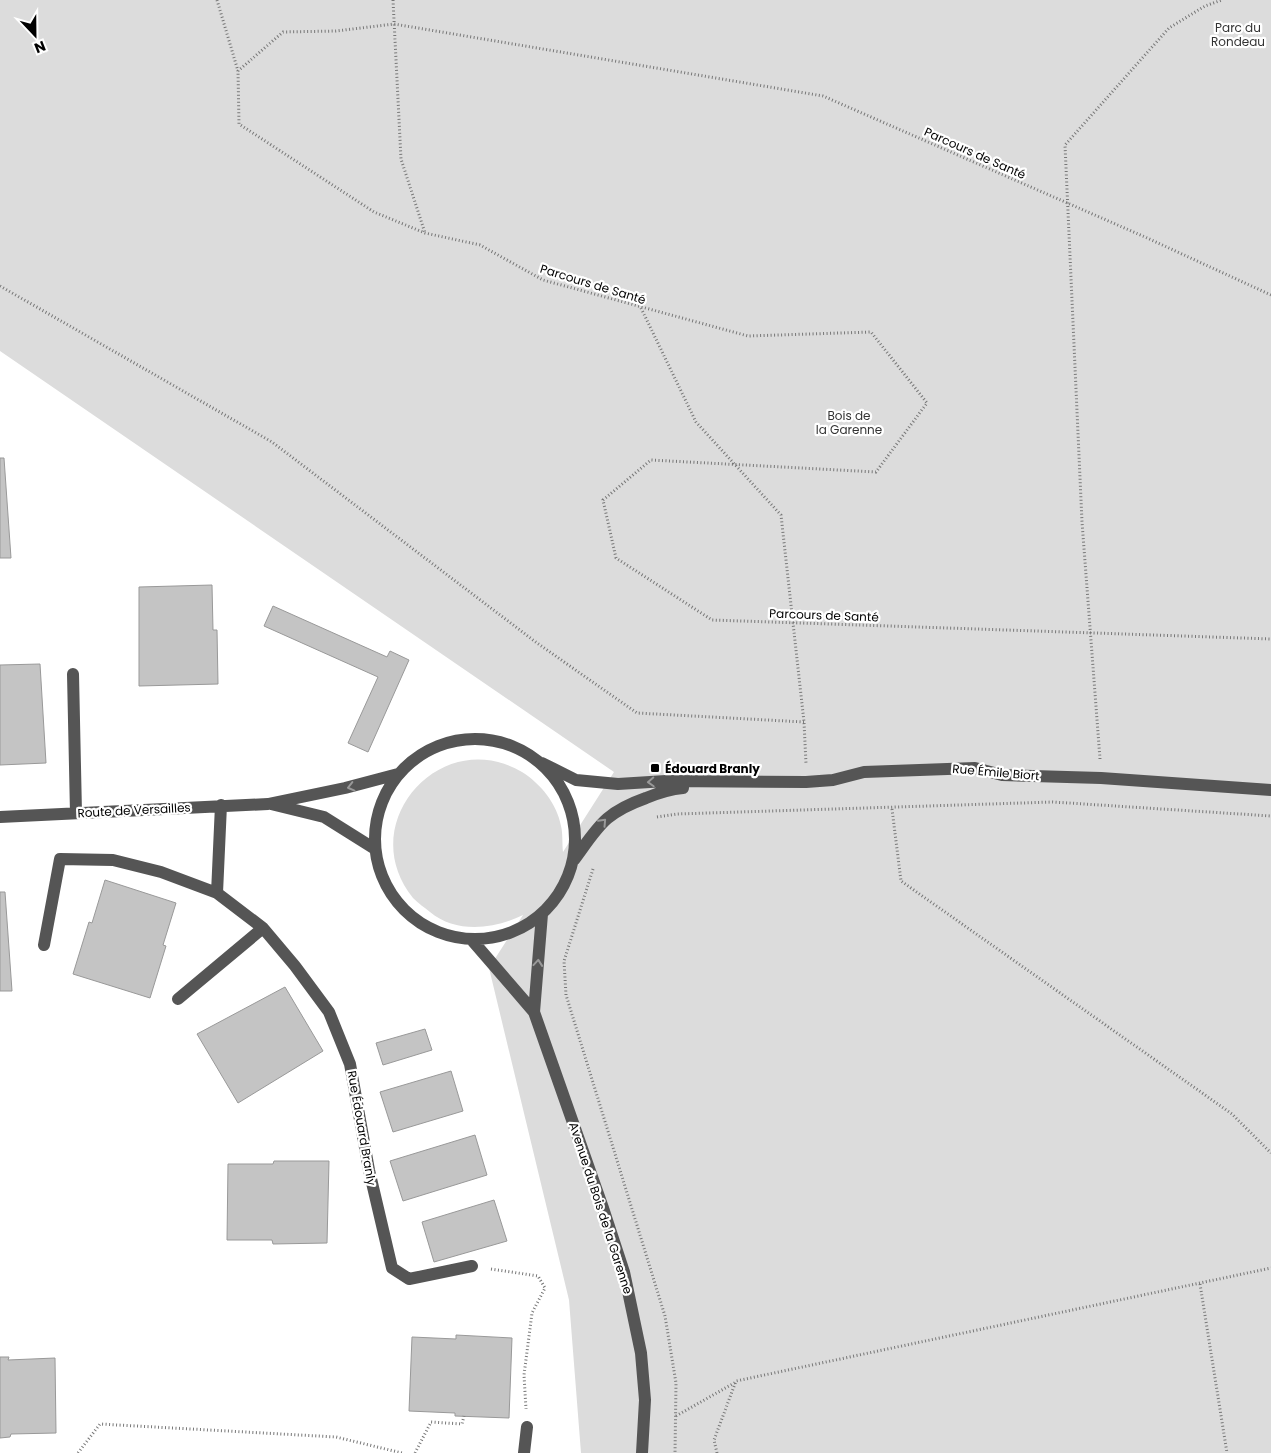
<svg xmlns="http://www.w3.org/2000/svg" width="1271" height="1453" viewBox="0 0 1271 1453" font-family="Poppins,sans-serif">
<style>
.green{fill:#dcdcdc}
.building{fill:#c4c4c4;stroke:#999}
.lines{fill:none;stroke-linecap:round;stroke-linejoin:round}
.path{stroke:#777;stroke-width:3;stroke-dasharray:1 2.5;stroke-linecap:butt}
.minor{stroke:#555;stroke-width:12}
.oneway{stroke:#999}
.poi-dot{fill:#000;stroke:#fff;stroke-width:2}
.labels{text-anchor:middle;dominant-baseline:central;stroke-width:4.5;stroke-linejoin:round;paint-order:stroke}
.park-label{font-size:12px;fill:#333;stroke:#fff}
.street-label{font-size:12px;fill:#000;stroke:#fff}
.poi-label{font-size:12px;font-weight:bold;fill:#000;stroke:#fff;text-anchor:start}
</style>
<rect width="100%" height="100%" fill="#fff"/>
<path class="green" d="M 0,0 L 1271,0 L 1271,1453 L 581,1453 L 569,1300 L 489,968 L 523,915 C 495,929 456,934 430,912 C 425,908 418,903 413,898 C 353,824 441,724 522,772 C 541,784 557,804 561,826 C 563,834 562,844 563,852 L 614,772 L 0,351 Z"/>
<path class="building" d="M 0,458 L 4,458 L 11,558 L 0,558 Z
M 212,585 L 213,630 L 217,630 L 218,684 L 139,686 L 139,587 Z
M 273,606 L 387,657 L 390,651 L 409,660 L 368,752 L 348,743 L 378,677 L 264,626 Z
M 40,664 L 46,763 L 0,765 L 0,665 Z
M 105,880 L 176,903 L 163,945 L 166,946 L 150,998 L 73,974 L 89,922 L 92,923 Z
M 0,892 L 5,892 L 12,991 L 0,991 Z
M 285,987 L 323,1051 L 238,1103 L 197,1034 Z
M 425,1029 L 432,1050 L 383,1065 L 376,1043 Z
M 451,1071 L 463,1111 L 393,1132 L 380,1092 Z
M 475,1135 L 487,1175 L 403,1201 L 390,1161 Z
M 274,1161 L 329,1161 L 327,1243 L 273,1244 L 272,1240 L 227,1240 L 228,1164 L 273,1164 Z
M 494,1200 L 507,1241 L 434,1262 L 422,1222 Z
M 456,1335 L 512,1338 L 509,1418 L 455,1416 L 455,1413 L 409,1411 L 412,1337 L 456,1339 Z
M 0,1357 L 9,1357 L 8,1360 L 55,1358 L 56,1433 L 11,1434 L 10,1437 L 0,1438 Z"/>
<g class="lines">
<path class="path" d="M 217,0 L 238,71
M 393,0 L 401,159 L 425,233
M 0,286 L 272,442 L 537,643 L 637,713 L 804,722
M 1271,295 L 1145,237 L 823,96 L 394,24 L 336,31 L 283,32 L 238,71 L 239,124 L 374,212 L 425,233 L 480,245 L 543,280 L 748,336 L 871,332 L 927,403 L 876,472 L 651,460 L 603,500 L 616,558 L 712,620 L 1271,639
M 641,308 L 696,422 L 781,515 L 804,722 L 806,764
M 1100,759 L 1082,522 L 1065,145 L 1169,28 L 1205,6 L 1222,0
M 892,809 L 901,881 L 1232,1114 L 1271,1153
M 657,817 L 677,814 L 1053,802 L 1271,816
M 593,869 L 564,961 L 566,995 L 665,1316 L 676,1383 L 675,1453
M 491,1269 L 538,1276 L 545,1288 L 532,1313 L 524,1375 L 526,1409
M 1200,1284 L 1227,1453
M 676,1416 L 736,1382
M 78,1453 L 100,1424 L 336,1437 L 402,1453
M 415,1453 L 431,1422 L 462,1424 L 464,1416
M 717,1453 L 714,1440 L 736,1381 L 1271,1268"/>
<path class="minor" d="M 73,674 L 76,813
M375 839a100 100 0 1 1 200 0a100 100 0 1 1-200 0Z
M 542,763 L 576,780 L 618,784 L 666,781 L 806,782 L 833,780 L 864,772 L 975,768 L 1002,775 L 1101,778 L 1271,790
M 271,804 L 324,817 L 375,849
M 0,817 L 268,804 L 345,788 L 398,774
M 574,860 C 599,826 604,813 646,798 C 658,793 670,789 683,788
M 217,893 L 221,805
M 471,939 L 534,1012 L 603,1208 L 624,1272 L 641,1353 L 645,1400 L 642,1453
M 44,945 L 60,859 L 113,860 L 161,872 L 217,893 L 263,928 L 295,966 L 329,1012 L 350,1064 L 369,1170 L 392,1268 L 409,1279 L 472,1266
M 178,999 L 263,928
M 534,1012 L 542,914
M 524,1453 L 527,1427"/>
</g>
<defs><path id="oneway-chevron" d="M-2-3.5L2.5 0L-2 3.5" fill="none" stroke-width="1.6" stroke-linecap="round" stroke-linejoin="round" transform="scale(1.25)"/></defs>
<g class="oneway">
<use href="#oneway-chevron" transform="translate(651 782) rotate(177)"/>
<use href="#oneway-chevron" transform="translate(351 787) rotate(166)"/>
<use href="#oneway-chevron" transform="translate(603 822) rotate(-47)"/>
<use href="#oneway-chevron" transform="translate(538 963) rotate(-85)"/>
</g>
<rect class="poi-dot" x="650" y="763" width="10" height="10" rx="2.5"/>
<g class="labels">
<g class="park-label">
<text x="1238" y="27">Parc du<tspan x="1238" dy="14">Rondeau</tspan></text>
<text x="849" y="415">Bois de<tspan x="849" dy="14">la Garenne</tspan></text>
</g>
<g class="street-label">
<text transform="translate(975 153) rotate(24)">Parcours de Santé</text>
<text transform="translate(593 284) rotate(17)">Parcours de Santé</text>
<text transform="translate(824 615) rotate(2)">Parcours de Santé</text>
<text transform="translate(996 772) rotate(5)">Rue Émile Biort</text>
<text transform="translate(134 810) rotate(-3)">Route de Versailles</text>
<text transform="translate(362 1128) rotate(80)">Rue Édouard Branly</text>
<text transform="translate(601 1208) rotate(72)">Avenue du Bois de la Garenne</text>
</g>
<g class="poi-label">
<text x="665" y="768">Édouard Branly</text>
</g>
</g>
<g transform="translate(35 35) rotate(158)" stroke="#ffffff" stroke-width="4" paint-order="stroke">
<path d="M0-4L9 19L0 12L-9 19Z" fill="#000000"/>
<text y="-8" font-size="14" font-weight="bold" text-anchor="middle" fill="#000000">N</text>
</g>
</svg>
